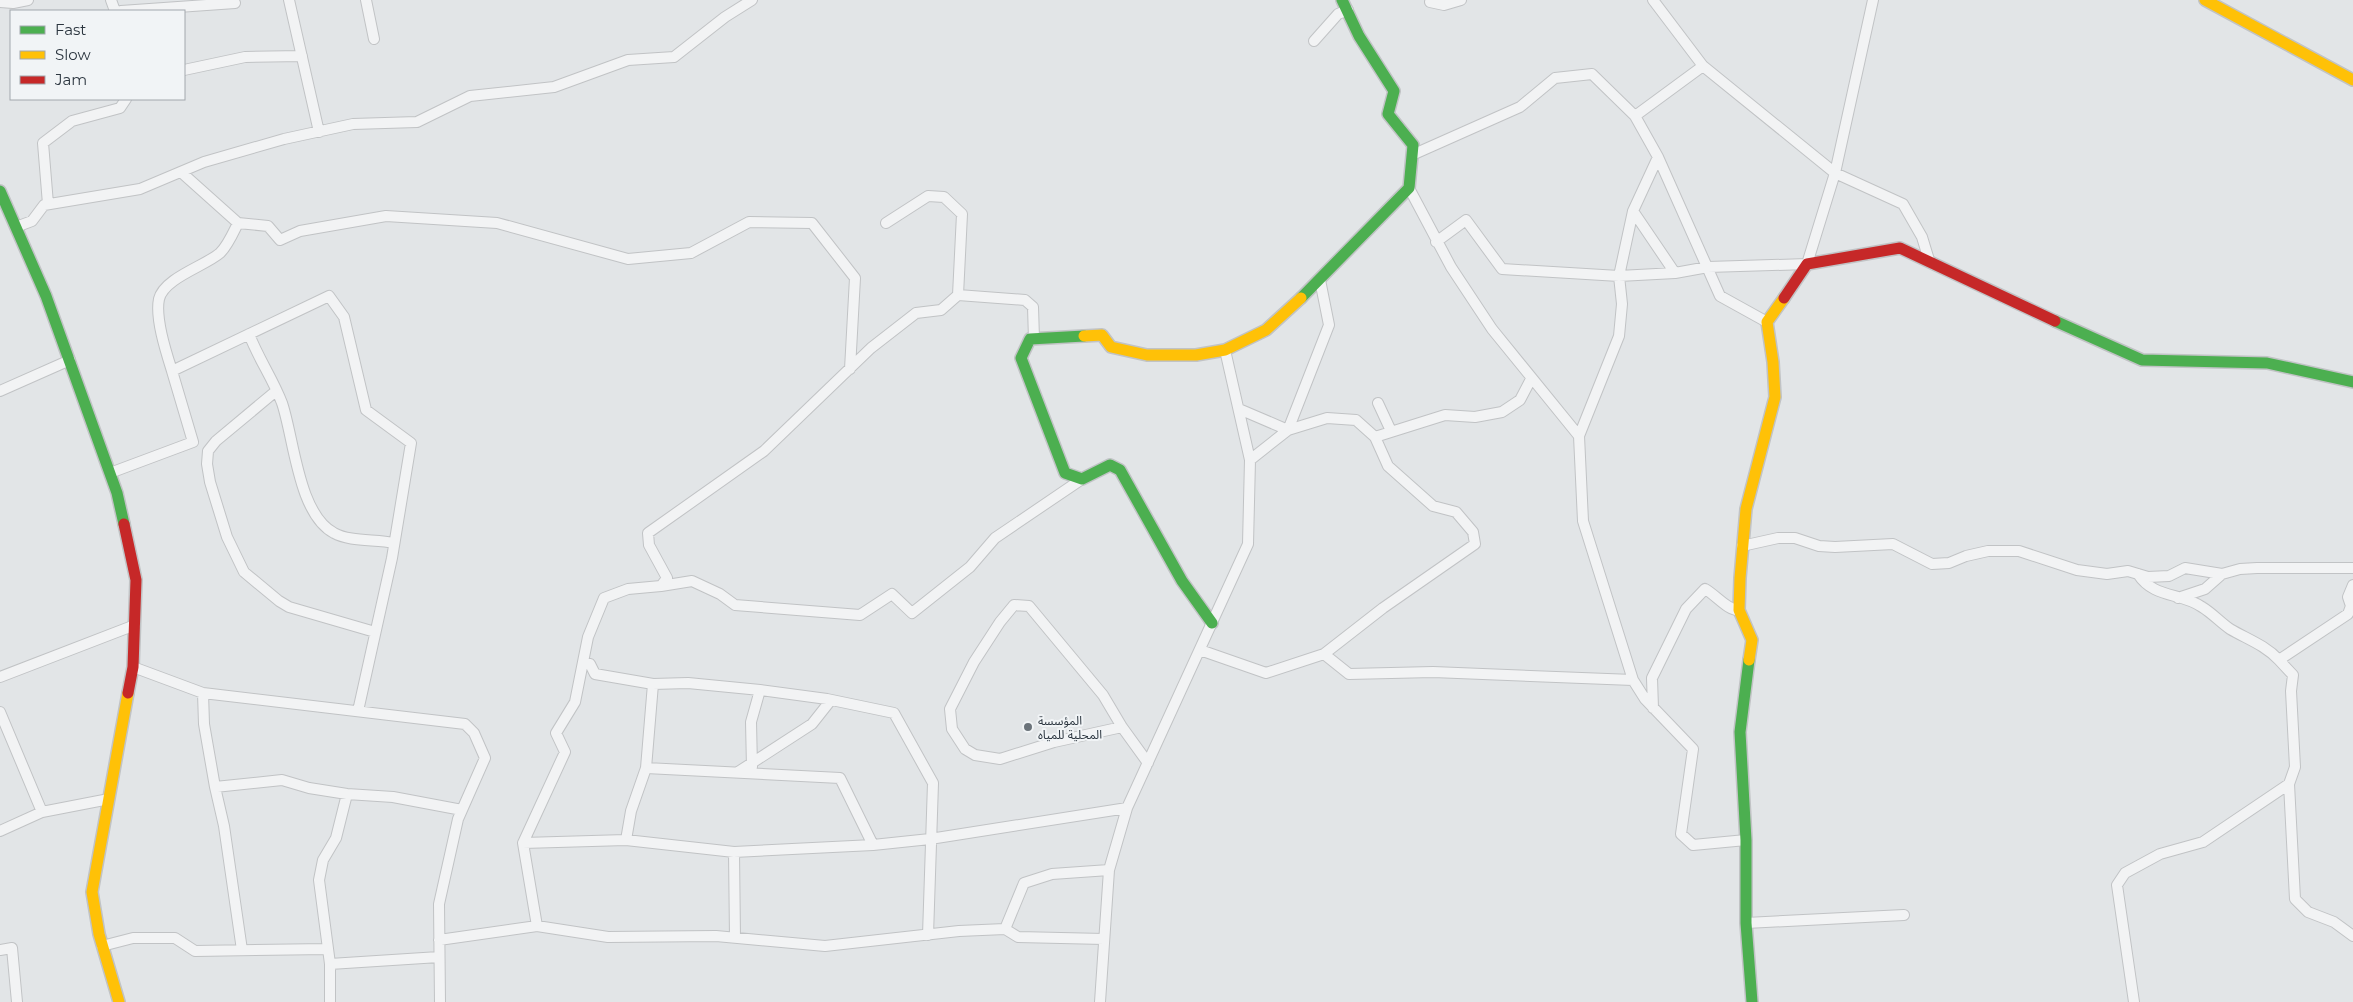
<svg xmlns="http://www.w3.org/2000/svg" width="2353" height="1002" viewBox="0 0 2353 1002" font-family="Montserrat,'Noto Sans Arabic',sans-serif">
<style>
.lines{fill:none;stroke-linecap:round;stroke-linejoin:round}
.street-casing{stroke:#c1c3c5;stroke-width:12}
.fast-casing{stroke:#c1c3c5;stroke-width:14}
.slow-casing{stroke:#c1c3c5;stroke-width:14}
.jam-casing{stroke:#c1c3c5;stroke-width:14}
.street{stroke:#f2f3f4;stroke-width:10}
.fast{stroke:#4caf50;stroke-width:11}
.slow{stroke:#ffc107;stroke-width:11}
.jam{stroke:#c62828;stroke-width:11}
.poi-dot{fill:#6b737a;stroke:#f1f4f6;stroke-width:2}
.labels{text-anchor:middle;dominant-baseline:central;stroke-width:4;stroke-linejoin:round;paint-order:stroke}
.poi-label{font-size:12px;fill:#2b353f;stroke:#f1f4f6;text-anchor:start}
</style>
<rect width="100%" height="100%" fill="#e2e5e7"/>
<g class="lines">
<g class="street-casing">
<path id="street" d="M 111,0 L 115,11
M 289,0 L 319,132
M 366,0 L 374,39
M 1653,0 L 1703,66 L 1835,173 L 1873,0
M 0,2 L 13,3 L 28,0
M 1430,2 L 1444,5 L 1461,0
M 121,11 L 235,3
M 1314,41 L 1338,14 L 1348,10
M 184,70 L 245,57 L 302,56
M 1635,116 L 1658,157 L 1720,296 L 1767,322
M 1412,155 L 1520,107 L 1555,78 L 1592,74 L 1635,116 L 1703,66
M 181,172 L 238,223 L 268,226 L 280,240 L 300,231 L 386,216 L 497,223 L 628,259 L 691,253 L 749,222 L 812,223 L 855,278 L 850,369
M 1409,188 L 1451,267 L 1492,329 L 1579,436 L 1583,521 L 1633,680 L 1645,699 L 1693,749 L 1681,834 L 1693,845 L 1746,840
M 48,204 L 43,143 L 72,121 L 120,108 L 126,99
M 1633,211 L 1675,273
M 886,223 L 928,196 L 944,197 L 962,214 L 958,295 L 1025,300 L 1033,307 L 1034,339
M 16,227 L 32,221 L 44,205 L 140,189 L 204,162 L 284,139 L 353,124 L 417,122 L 470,96 L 554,87 L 628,60 L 674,57 L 725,17 L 752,0
M 1436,242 L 1466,220 L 1502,269 L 1619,276 L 1675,273 L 1708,267 L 1807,264 L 1835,173 L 1903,204 L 1922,237 L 1929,260
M 249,334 C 258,358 273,379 282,403 C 294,438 298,514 334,533 C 350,542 376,539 394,543
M 172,371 C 166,352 155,318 159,299 C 164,278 205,266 220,253 C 228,245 233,233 238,223
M 0,391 L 70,360
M 276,391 L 216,441 L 208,451 L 207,464 L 210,482 L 227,537 L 244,572 L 279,601 L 289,607 L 375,632
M 1378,403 L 1391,431
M 1239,409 L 1288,430 L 1329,325 L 1320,280
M 1579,436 L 1619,336 L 1622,304 L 1619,276 L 1633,211 L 1658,157
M 1375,437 L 1445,415 L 1475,417 L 1502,412 L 1520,400 L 1531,379
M 110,473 L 193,442 L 172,371 L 329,296 L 344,317 L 366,410 L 411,443 L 392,558 L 358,711
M 1742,546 L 1778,538 L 1795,538 L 1819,546 L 1835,547 L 1893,544 L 1932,564 L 1949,563 L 1966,556 L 1988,551 L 2019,551 L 2077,570 L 2107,574 L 2128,571 L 2148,577 L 2169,576 L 2185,568 L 2222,574 L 2240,569 L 2257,568 L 2353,568
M 2138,574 C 2154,599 2181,592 2202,607 C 2212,613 2220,622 2230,629 C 2247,639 2265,645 2279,660
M 661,586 L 692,581 L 720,594 L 735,605 L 860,615 L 892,594 L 912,613 L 970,567 L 995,538 L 1082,479
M 2178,598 L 2205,589 L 2222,574
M 1200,650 L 1266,673 L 1324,654 L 1383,608 L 1475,544 L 1473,532 L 1456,512 L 1433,506 L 1388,466 L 1375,437 L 1356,420 L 1327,418 L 1288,430 L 1250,460
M 1324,654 L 1349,674 L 1433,672 L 1633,680
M 583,663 L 590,664 L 595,674 L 653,684 L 688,683 L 760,690 L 827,699 L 894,713 L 933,783 L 928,935
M 133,667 L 203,693 L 465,724 L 474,733 L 485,758 L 458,819 L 439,904 L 440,1002
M 0,677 L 135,625
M 203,693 L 204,724 L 215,787 L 282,780 L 309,788 L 347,794 L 393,797 L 462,810
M 1653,708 L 1652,678 L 1686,609 L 1705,589 C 1716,595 1728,611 1739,610
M 0,712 L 42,812 L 0,831
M 1122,727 L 1103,695 L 1029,606 L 1014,605 L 1000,622 L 974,662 L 950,709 L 952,729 L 965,749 L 975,755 L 1000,759 L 1054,742 L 1122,727 L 1148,763
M 752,767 L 751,722 L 760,690
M 646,768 L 840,778 L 873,845
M 738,772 L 812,724 L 831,700
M 2289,784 L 2295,899 L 2308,912 L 2334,922 L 2353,936
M 215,787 L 224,826 L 242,950
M 42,812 L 109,799
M 626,840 L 631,811 L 646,768 L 653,684
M 523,843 L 565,752 L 556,733 L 575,702 L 588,637 L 604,598 L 628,589 L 661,586 L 667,578 L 649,545 L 648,533 L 764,451 L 871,348 L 916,313 L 941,310 L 958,295
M 734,852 L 735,938
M 1746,923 L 1904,915
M 537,926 L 523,843 L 626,840 L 734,852 L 873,845 L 930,839 L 1127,808
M 1005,929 L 1018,937 L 1104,939
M 439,940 L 537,926 L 608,937 L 716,936 L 825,946 L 959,931 L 1005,929 L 1024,883 L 1052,874 L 1109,870
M 102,946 L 133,938 L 175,938 L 195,951 L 327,949
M 0,950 L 12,948 L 17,1002
M 330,964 L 439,957
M 330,1002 L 330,964 L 319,880 L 323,860 L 336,838 L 347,794
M 1100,1002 L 1109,870 L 1127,808 L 1248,544 L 1250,460 L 1225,350
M 2134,1002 L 2117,885 L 2125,873 L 2160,854 L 2203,842 L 2289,784 L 2295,767 L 2291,691 L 2293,675 L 2279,660 L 2348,614 L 2351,606 L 2348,597 L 2353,585"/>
</g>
<g class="fast-casing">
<path id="fast" d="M 0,191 L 46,296 L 117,493 L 124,524
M 1301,298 L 1409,188 L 1413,145 L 1388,114 L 1394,91 L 1359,36 L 1342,0
M 2055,321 L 2142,360 L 2267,363 L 2353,382
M 1084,336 L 1030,339 L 1021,358 L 1065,473 L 1082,479 L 1110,465 L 1120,470 L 1182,581 L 1212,623
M 1749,660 L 1740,732 L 1746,840 L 1746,923 L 1752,1002"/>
</g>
<g class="slow-casing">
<path id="slow" d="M 2205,0 L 2353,80
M 1084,336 L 1102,335 L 1111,347 L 1147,355 L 1196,355 L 1225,350 L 1266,330 L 1301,298
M 1749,660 L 1752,640 L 1739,610 L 1740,578 L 1746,509 L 1775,397 L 1773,362 L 1767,322 L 1784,298
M 119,1002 L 99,934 L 92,892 L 128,693"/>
</g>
<g class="jam-casing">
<path id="jam" d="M 1784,298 L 1807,264 L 1900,248 L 2055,321
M 124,524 L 136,580 L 133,667 L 128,693"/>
</g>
<use href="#street" class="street"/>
<use href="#fast" class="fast"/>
<use href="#slow" class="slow"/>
<use href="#jam" class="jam"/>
</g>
<circle class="poi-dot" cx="1028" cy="727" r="5"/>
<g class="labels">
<g class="poi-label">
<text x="1038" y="720">المؤسسة<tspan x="1038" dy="14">المحلية للمياه</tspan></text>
</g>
</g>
<rect x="10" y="10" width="175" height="90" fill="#f1f4f6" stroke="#a2a8ad"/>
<rect x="20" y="26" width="25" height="8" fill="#4caf50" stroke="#a2a8ad"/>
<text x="55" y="35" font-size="15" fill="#2b353f">Fast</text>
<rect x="20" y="51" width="25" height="8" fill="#ffc107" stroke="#a2a8ad"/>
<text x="55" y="60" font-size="15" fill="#2b353f">Slow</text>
<rect x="20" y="76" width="25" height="8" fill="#c62828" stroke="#a2a8ad"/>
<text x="55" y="85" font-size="15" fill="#2b353f">Jam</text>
</svg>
